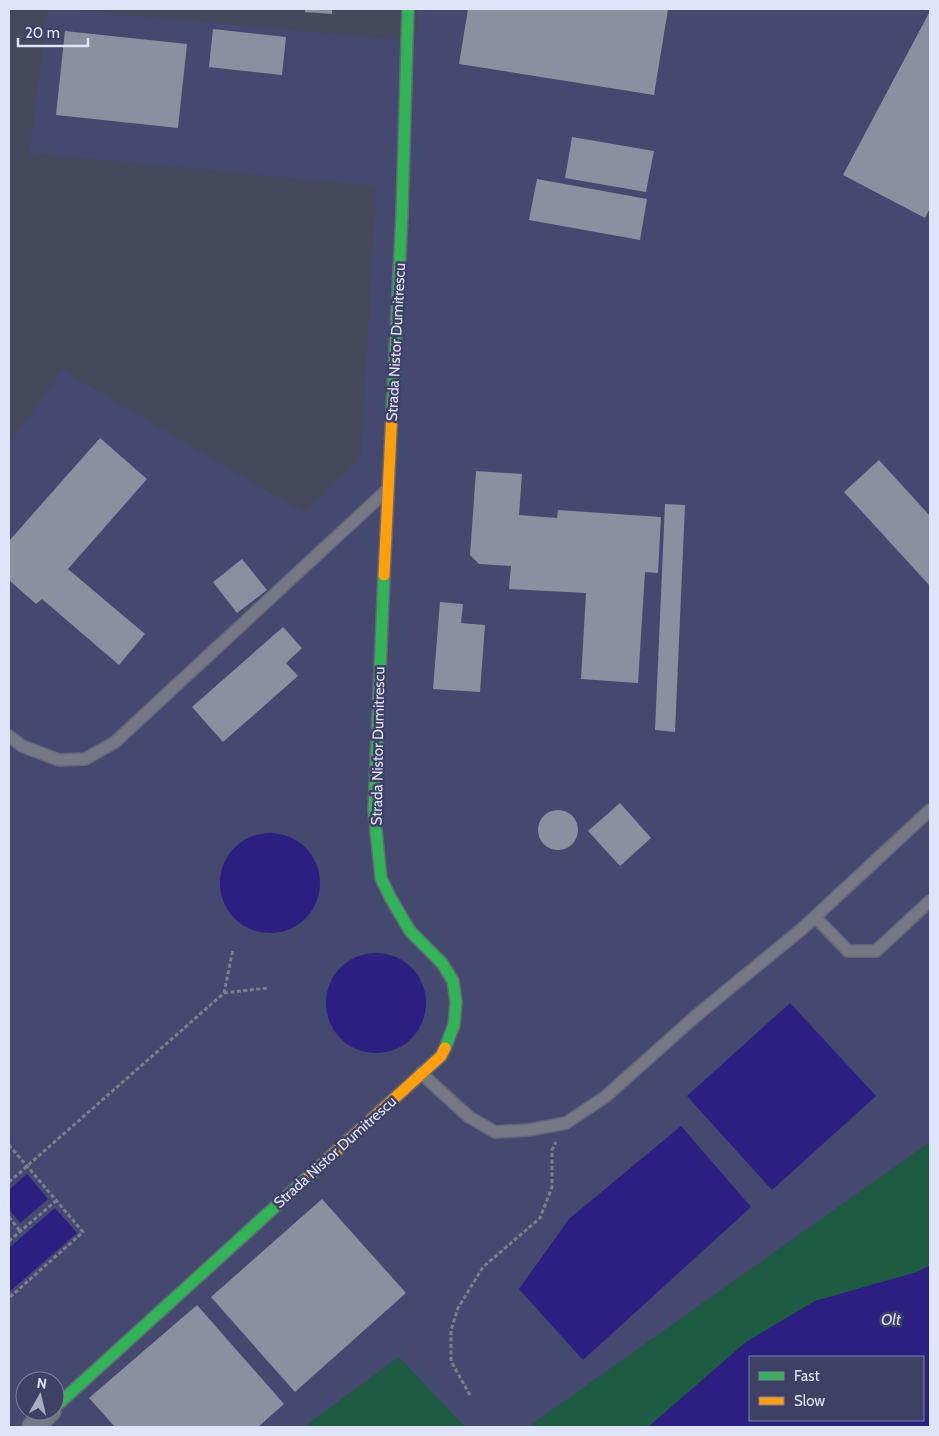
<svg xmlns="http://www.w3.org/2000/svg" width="939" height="1436" viewBox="0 0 939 1436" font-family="Cabin,sans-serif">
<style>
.built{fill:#45486f;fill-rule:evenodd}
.green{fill:#1d5b42}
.water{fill:#2d1e81;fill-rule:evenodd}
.building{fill:#8a90a0}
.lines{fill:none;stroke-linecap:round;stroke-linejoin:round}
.lane-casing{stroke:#656778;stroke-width:14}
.street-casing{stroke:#656778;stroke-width:24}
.fast-casing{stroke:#656778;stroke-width:14}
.slow-casing{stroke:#656778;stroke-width:14}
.path{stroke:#7e7f8c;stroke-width:3;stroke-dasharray:4 2.5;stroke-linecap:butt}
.lane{stroke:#767886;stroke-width:11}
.street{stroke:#767886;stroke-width:21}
.fast{stroke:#30b455;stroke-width:11}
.slow{stroke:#ff9f0a;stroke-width:11}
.labels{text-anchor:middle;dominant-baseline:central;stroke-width:5;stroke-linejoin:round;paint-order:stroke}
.street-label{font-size:15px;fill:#e0e4f9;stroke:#3e4164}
.water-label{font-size:16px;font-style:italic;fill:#d9ddf9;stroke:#3e4164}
</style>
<rect width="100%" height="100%" fill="#46485c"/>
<path class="built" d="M 48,9 L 62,9 L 416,41 L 418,9 L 930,9 L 930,1142 L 528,1427 L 465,1427 L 399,1358 L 304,1427 L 9,1427 L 9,445 L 62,370 L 305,513 L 361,458 L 376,186 L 29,153 ZM 25,1381 L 55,1381 L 55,1411 L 25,1411 Z"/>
<path class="green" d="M 930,1142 L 930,1265 L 917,1272 L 746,1342 L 648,1427 L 528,1427 Z
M 399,1357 L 465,1427 L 304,1427 Z"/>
<path class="water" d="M220 883a50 50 0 1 1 100 0a50 50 0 1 1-100 0Z
M326 1003a50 50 0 1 1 100 0a50 50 0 1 1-100 0Z
M 790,1003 L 876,1096 L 772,1190 L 687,1096 Z
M 681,1126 L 751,1207 L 583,1360 L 519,1289 L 569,1219 Z
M 27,1174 L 48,1199 L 20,1223 L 9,1209 L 9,1190 Z
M 55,1208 L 77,1233 L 9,1292 L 9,1248 Z
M 930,1265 L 930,1427 L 648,1427 L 746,1342 L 815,1301 L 917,1272 ZM 750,1357 L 923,1357 L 923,1420 L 750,1420 Z"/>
<path class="building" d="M 305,9 L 332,9 L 332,14 L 305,12 Z
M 468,9 L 668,9 L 654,95 L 459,64 Z
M 930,11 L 930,208 L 925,218 L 843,175 Z
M 213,29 L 286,37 L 282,75 L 209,67 Z
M 65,31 L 187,44 L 178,128 L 56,115 Z
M 572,137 L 654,151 L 646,192 L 565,178 Z
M 537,179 L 647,199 L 640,240 L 529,220 Z
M 100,438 L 147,479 L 68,569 L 145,634 L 119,665 L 42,599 L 36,604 L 9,580 L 9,541 Z
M 879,460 L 930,516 L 930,586 L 844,492 Z
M 476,471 L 522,474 L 519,515 L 557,518 L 558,510 L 661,517 L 658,573 L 645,572 L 638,683 L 581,679 L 586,593 L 509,589 L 511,566 L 479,564 L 470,555 Z
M 665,504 L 685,505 L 675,732 L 655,730 Z
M 242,559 L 267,590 L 237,613 L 213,582 Z
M 440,602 L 463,604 L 461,623 L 485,625 L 480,692 L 433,689 Z
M 283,627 L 302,648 L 286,663 L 298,676 L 223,742 L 192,707 Z
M 620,803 L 651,838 L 620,866 L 588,831 Z
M538 830a20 20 0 1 1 40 0a20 20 0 1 1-40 0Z
M 322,1199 L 406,1293 L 295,1392 L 211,1297 Z
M 197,1305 L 284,1404 L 258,1427 L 115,1427 L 89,1398 Z"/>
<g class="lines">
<g class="lane-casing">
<path id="lane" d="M 9,736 L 22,746 L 59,760 L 85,759 L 115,742 L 385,492
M 815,917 L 848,951 L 876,951 L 930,901
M 421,1073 L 469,1117 L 495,1132 L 529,1130 L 566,1123 L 605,1097 L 697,1015 L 803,928 L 930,810"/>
</g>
<g class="street-casing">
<path id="street" d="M 33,1427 L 50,1411"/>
</g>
<g class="fast-casing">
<path id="fast" d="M 392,411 L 402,214 L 408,9
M 384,575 L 374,811 L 381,878 L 390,897 L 410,931 L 442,963 L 453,981 L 456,1002 L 454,1025 L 445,1048
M 55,1407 L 309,1176"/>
</g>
<g class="slow-casing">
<path id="slow" d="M 384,575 L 392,411
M 309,1176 L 441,1056 L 445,1048"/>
</g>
<path class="path" d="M 224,993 L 268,988
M 9,1145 L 83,1232 L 9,1298
M 9,1182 L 224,993 L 233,949
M 9,1217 L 20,1231
M 9,1241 L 57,1200
M 470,1395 L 451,1361 L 451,1330 L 458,1308 L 483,1267 L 540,1218 L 552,1187 L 552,1150 L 556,1142"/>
<use href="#lane" class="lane"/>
<use href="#street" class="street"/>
<use href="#fast" class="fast"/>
<use href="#slow" class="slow"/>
</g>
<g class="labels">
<g class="street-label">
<text transform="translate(396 342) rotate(-87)">Strada Nistor Dumitrescu</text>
<text transform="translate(378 746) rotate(-89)">Strada Nistor Dumitrescu</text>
<text transform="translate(335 1152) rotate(-42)">Strada Nistor Dumitrescu</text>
</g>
<g class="water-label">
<text x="891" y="1319">Olt</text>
</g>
</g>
<rect width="939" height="1436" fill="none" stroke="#e0e4f9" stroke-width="20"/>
<rect x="749" y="1356" width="175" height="65" fill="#3e4164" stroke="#7f82a0"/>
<rect x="759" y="1372" width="25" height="8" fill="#30b455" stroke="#7f82a0"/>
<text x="794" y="1381" font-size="15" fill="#e0e4f9">Fast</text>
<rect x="759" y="1397" width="25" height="8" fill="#ff9f0a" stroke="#7f82a0"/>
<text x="794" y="1406" font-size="15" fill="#e0e4f9">Slow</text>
<g transform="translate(40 1396) rotate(8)"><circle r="24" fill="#3e4164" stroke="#7f82a0"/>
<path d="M0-4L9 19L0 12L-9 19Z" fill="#aaadc2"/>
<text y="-8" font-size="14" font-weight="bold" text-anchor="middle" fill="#e0e4f9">N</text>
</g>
<path d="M18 38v8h70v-8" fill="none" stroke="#e0e4f9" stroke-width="2.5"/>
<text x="25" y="38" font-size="15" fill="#e0e4f9" stroke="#3e4164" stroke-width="4" paint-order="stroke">20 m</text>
</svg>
